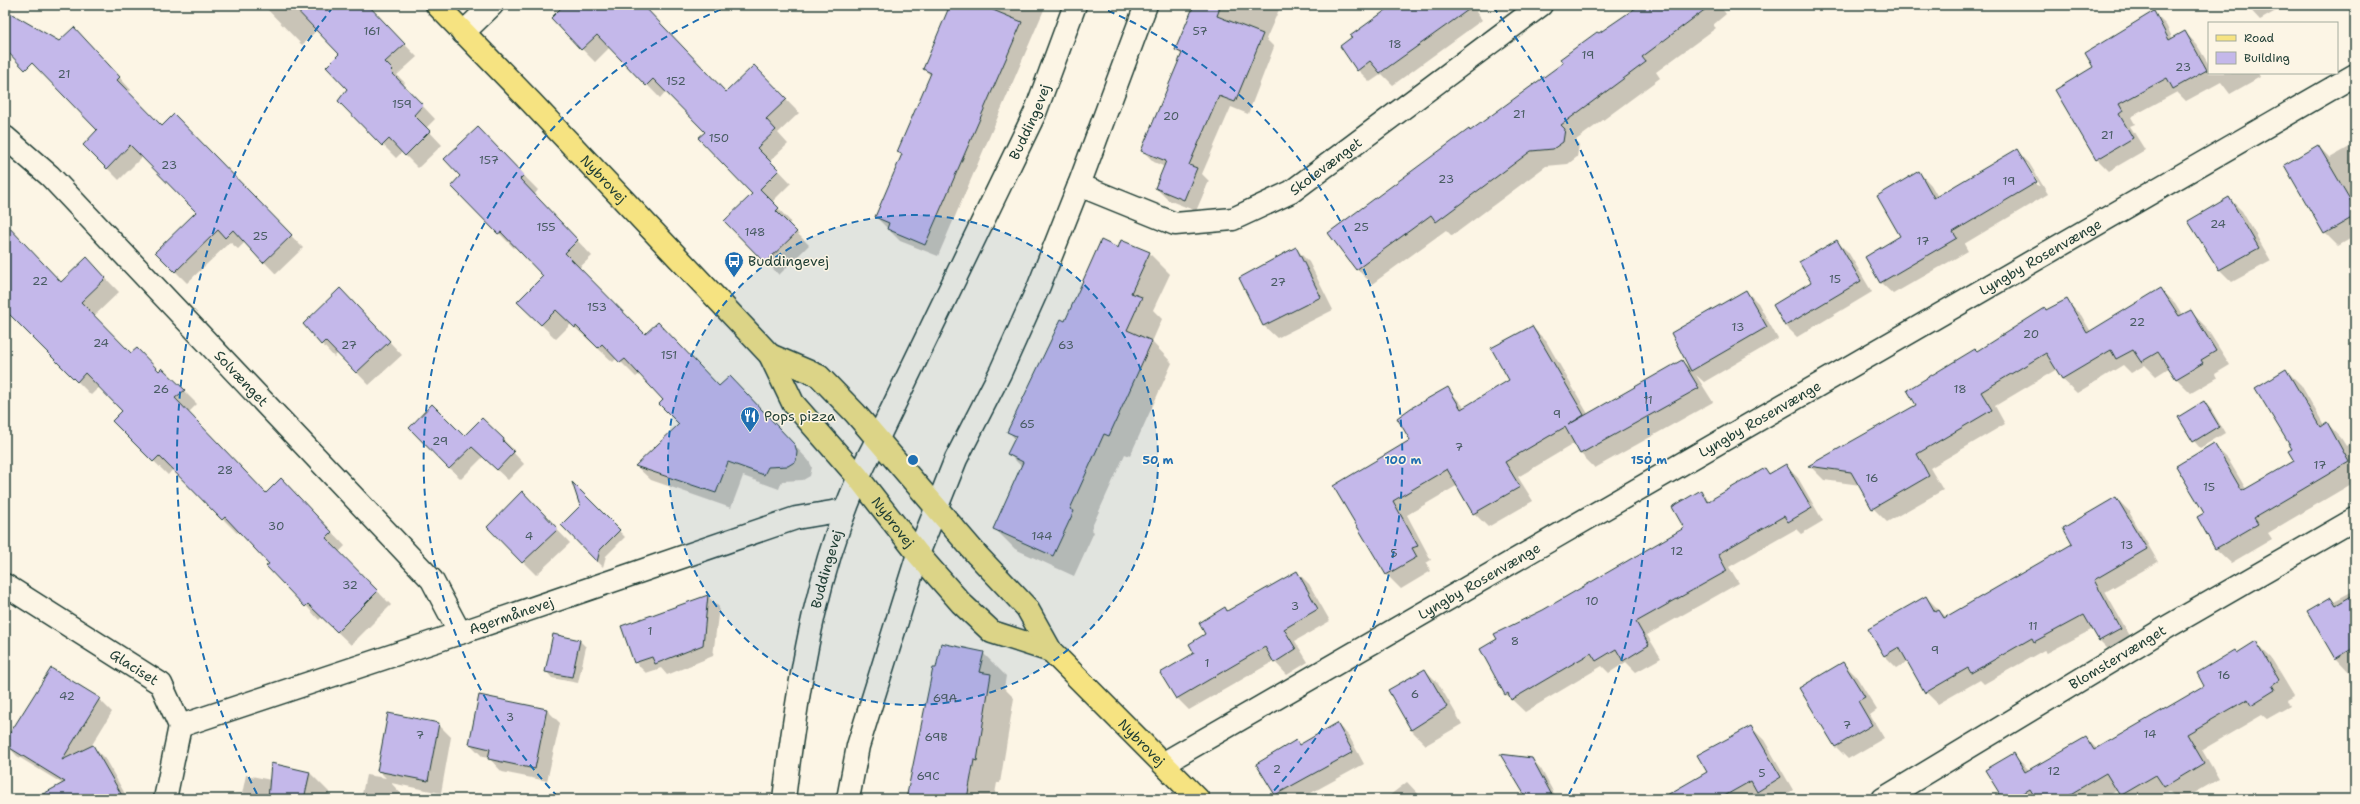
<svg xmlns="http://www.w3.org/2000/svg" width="2360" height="804" viewBox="0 0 2360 804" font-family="'Shantell Sans',sans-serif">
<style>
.shadow{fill:#0003;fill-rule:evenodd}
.building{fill:#c4b8ea;stroke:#1f3d34}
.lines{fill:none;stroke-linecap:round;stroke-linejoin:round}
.minor-casing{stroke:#1f3d34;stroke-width:25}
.tertiary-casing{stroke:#1f3d34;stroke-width:25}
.primary-casing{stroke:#1f3d34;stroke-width:25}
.minor{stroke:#fcf5e5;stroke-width:22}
.tertiary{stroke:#fcf5e5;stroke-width:22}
.primary{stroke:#f6e381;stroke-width:22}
.ring{fill:none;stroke:#1f6fb2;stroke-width:2;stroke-dasharray:7 5}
.labels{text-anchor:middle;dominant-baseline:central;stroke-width:3;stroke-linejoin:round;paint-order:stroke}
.number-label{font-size:12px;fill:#485c62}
.street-label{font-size:14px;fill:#1f3d34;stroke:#fcf5e5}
.poi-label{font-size:14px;fill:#1f3d34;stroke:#fcf5e5;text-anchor:start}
.centre{fill:#1f6fb2;stroke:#fcf5e5;stroke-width:2}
.ring-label{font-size:12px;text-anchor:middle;font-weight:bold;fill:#1f6fb2;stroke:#fcf5e5;stroke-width:3;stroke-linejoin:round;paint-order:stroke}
</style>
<rect width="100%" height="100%" fill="#fcf5e5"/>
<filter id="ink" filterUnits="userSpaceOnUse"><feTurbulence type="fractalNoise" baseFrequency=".025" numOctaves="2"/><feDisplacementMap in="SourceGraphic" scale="8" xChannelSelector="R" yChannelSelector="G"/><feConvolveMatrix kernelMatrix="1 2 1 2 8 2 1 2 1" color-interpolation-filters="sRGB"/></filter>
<g filter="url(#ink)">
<path class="shadow" d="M 5,5 L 15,5 L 5,17 Z
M 263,5 L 367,5 L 417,57 L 397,75 L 405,83 L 403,85 L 435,119 L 426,128 L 442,145 L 418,168 L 402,152 L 396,158 L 339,101 L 348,89 L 340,54 L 317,30 L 302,45 Z
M 566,5 L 651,5 L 652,7 L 648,11 L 727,93 L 754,67 L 799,113 L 778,133 L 788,144 L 770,161 L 791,183 L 772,202 L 791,222 L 788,224 L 809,245 L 779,275 L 726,221 L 754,194 L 706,132 L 666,91 L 660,98 L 610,47 L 595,62 L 582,49 Z
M 951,5 L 1046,5 L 938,256 L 900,241 L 876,217 L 902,156 L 899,152 L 931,76 L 924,69 Z
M 1195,5 L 1281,5 L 1266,39 L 1274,47 L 1248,114 L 1231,107 L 1202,174 L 1209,181 L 1196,211 L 1168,200 L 1156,188 L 1165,167 L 1154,162 L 1142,150 L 1182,55 L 1176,50 Z
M 1394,5 L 1487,5 L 1476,12 L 1482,20 L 1393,85 L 1382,74 L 1370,82 L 1358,70 Z
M 1642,5 L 1719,5 L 1726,14 L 1713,25 L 1716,28 L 1656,72 L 1660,78 L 1576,140 L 1579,145 L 1577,157 L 1568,164 L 1546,166 L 1452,236 L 1446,230 L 1372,284 L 1357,269 L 1470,132 L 1564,63 L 1599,35 Z
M 2246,5 L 2280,5 L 2281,8 L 2260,20 Z
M 2153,12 L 2166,25 L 2173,39 L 2185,32 L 2197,45 L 2209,65 L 2209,73 L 2258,73 L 2260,77 L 2230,94 L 2221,82 L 2186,101 L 2177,92 L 2131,117 L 2135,124 L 2130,126 L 2145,150 L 2109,171 L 2097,159 L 2095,67 Z
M 85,40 L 131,90 L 128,93 L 162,127 L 186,127 L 303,248 L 276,274 L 245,242 L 238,249 L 230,242 L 187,283 L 156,252 L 197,212 L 143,156 L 119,180 L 84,145 L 98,130 Z
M 478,129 L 538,190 L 534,195 L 592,256 L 579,268 L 645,335 L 719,387 L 745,392 L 809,461 L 812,467 L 810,476 L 803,480 L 782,481 L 779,489 L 743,476 L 731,508 L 651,480 L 636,466 L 680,424 L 664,400 L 640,374 L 636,377 L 617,358 L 613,362 L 571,324 L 556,339 L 518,302 L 545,276 L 516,246 L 514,248 L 452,186 L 462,176 Z
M 2355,144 L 2355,236 L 2338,246 L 2325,233 L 2318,146 L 2330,158 Z
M 2017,151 L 2029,163 L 2048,194 L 1964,244 L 1968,251 L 1893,294 L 1880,282 L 1902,237 L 1919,172 L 1931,185 L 1938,197 ZM 2024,163 L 2027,163 L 2040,185 L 2038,186 Z
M 2229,198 L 2242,211 L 2271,261 L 2232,282 L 2220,270 Z
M 5,224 L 61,283 L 87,259 L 119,292 L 94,316 L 132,355 L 159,372 L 162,369 L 197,404 L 188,413 L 266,494 L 295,493 L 345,546 L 339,552 L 391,605 L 351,645 L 322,617 L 319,620 L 239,531 L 237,533 L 173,469 L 168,475 L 113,421 L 124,411 L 100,386 L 91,395 L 5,308 Z
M 1836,241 L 1848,252 L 1872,292 L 1797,337 L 1786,326 L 1774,305 L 1812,282 Z
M 1119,249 L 1149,253 L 1170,274 L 1153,310 L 1162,319 L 1152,342 L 1172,363 L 1130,456 L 1125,454 L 1091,529 L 1094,532 L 1074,576 L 1015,549 L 994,528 L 1022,467 L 1009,454 L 1015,439 L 1009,432 L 1065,322 Z
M 1296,249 L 1309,262 L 1333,310 L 1277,338 L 1264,326 L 1240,278 Z
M 2161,289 L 2175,303 L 2183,316 L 2191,312 L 2205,326 L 2230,365 L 2215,374 L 2217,378 L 2191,393 L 2177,379 L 2170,367 L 2156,376 L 2145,365 L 2131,373 L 2123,365 L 2077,393 L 2062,379 L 2057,369 L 1995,406 L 2005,424 L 1930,468 L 1943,490 L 1887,522 L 1873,508 L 1860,485 L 1824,480 L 1810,466 L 1918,406 L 1977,352 L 2066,301 L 2081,315 L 2091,332 Z
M 1746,291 L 1758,303 L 1778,339 L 1704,382 L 1696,375 L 1713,402 L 1595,468 L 1581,454 L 1575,443 L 1518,477 L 1533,501 L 1488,527 L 1474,513 L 1458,485 L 1407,515 L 1431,560 L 1426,563 L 1431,571 L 1401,589 L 1387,575 L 1335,486 L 1411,440 L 1448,389 L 1465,408 L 1510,380 L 1532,327 L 1546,341 L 1588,414 L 1682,361 L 1693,371 L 1672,334 Z
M 352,302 L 402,355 L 369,385 L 338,353 L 334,357 L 322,344 Z
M 2286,370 L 2301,385 L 2324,425 L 2327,423 L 2341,438 L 2346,446 L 2355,440 L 2355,486 L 2353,483 L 2268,533 L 2272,539 L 2231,563 L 2216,549 L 2198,518 L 2205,513 L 2214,445 L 2228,459 L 2246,489 L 2295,461 Z
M 2204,402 L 2211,409 L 2225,433 L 2200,448 L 2194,441 Z
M 482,419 L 514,450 L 513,452 L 524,464 L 508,480 L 483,457 L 461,479 L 410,428 L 464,438 Z
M 1785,465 L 1798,478 L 1823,521 L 1801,534 L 1796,529 L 1729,567 L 1739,583 L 1647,635 L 1661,658 L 1636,672 L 1626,662 L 1609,673 L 1602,666 L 1525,712 L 1506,694 L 1543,611 L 1686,528 L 1701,492 L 1710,501 L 1765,469 L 1770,474 Z
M 578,490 L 625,537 L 606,556 L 603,567 L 562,525 L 581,506 Z
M 2116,498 L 2128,510 L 2158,562 L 2105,592 L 2133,641 L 2111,652 L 2099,640 L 2093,629 L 2047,653 L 2044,650 L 1984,684 L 1980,680 L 1938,704 L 1926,692 L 1908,661 L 1897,668 L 1885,656 L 1870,629 L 1926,597 L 1947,618 L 2073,544 Z
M 534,506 L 570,543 L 536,575 L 488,527 Z
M 1297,572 L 1309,584 L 1330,621 L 1295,641 L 1308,662 L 1287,675 L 1274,661 L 1189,710 L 1177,698 L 1195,654 L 1225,609 L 1228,612 Z
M 2355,590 L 2355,676 L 2354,677 L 2336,658 L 2331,598 L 2334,601 Z
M 708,596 L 719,607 L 713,656 L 667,675 L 661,668 L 646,673 L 635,662 L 623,627 Z
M 580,641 L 586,647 L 578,683 L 552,678 L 546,671 Z
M 2256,643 L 2271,658 L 2294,696 L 2287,700 L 2290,706 L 2267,719 L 2262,715 L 2202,750 L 2219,779 L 2184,799 L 2177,799 L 2169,791 L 2155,799 L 2125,799 L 2118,790 L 2103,799 L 2004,799 L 2013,754 L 2030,771 L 2086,738 L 2097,749 L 2205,686 L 2238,654 Z
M 983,653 L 1006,676 L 1004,688 L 1014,698 L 1000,783 L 997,783 L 994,799 L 907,799 Z
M 1843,663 L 1856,676 L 1877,710 L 1870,715 L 1884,738 L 1848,759 L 1835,746 Z
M 1425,670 L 1438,683 L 1462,724 L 1426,745 L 1413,732 L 1389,690 Z
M 99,699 L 112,712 L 90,748 L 93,747 L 105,759 L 128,799 L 42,799 L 63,784 L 17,756 L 5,743 Z
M 547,710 L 560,723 L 547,781 L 502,772 L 489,758 L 483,757 L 470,744 Z
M 438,724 L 451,737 L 441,793 L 391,783 L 406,799 L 361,799 L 366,775 L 386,778 L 378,770 Z
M 1337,724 L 1349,736 L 1364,764 L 1300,799 L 1280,799 L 1276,795 L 1296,742 L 1300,746 Z
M 1751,727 L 1764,740 L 1793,790 L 1779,799 L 1766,799 L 1761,795 L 1754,799 L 1662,799 L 1708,772 Z
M 1531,758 L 1541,769 L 1557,799 L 1528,799 Z
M 310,773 L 329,792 L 328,799 L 241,799 L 246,775 L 271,780 Z
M 1407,782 L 1423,799 L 1385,799 Z"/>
<path class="building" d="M 292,5 L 368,5 L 405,44 L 385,62 L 393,70 L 391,72 L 423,105 L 414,115 L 430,131 L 405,156 L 389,139 L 382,146 L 338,101 L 347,89 L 326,67 L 339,54 Z
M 564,5 L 643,5 L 726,92 L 754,65 L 787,99 L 766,119 L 776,130 L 757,148 L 779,170 L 760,189 L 779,208 L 776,211 L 797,232 L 765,263 L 724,221 L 752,194 L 698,138 L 705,132 L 653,79 L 646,86 L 597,35 L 581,50 L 551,18 Z
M 950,5 L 981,5 L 1022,22 L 925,245 L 887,229 L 889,223 L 875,217 L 902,154 L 897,152 L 931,73 L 923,69 Z
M 1194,5 L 1221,5 L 1217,16 L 1263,34 L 1235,102 L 1219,96 L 1189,165 L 1197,168 L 1184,200 L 1155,188 L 1166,161 L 1141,151 L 1182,53 L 1175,50 Z
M 1393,5 L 1475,5 L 1380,73 L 1370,61 L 1357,71 L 1340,46 L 1352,37 L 1350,36 Z
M 1640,5 L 1711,5 L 1642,57 L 1646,62 L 1561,125 L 1565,129 L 1563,142 L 1553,149 L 1531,151 L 1436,222 L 1431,215 L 1356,270 L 1328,233 L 1469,129 L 1470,131 L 1563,63 L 1560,59 L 1597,32 L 1599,33 Z
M 5,10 L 59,41 L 74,27 L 120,77 L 117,80 L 162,126 L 174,114 L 292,235 L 263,263 L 233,230 L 225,238 L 218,230 L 175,272 L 155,252 L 196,212 L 130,145 L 107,169 L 83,145 L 97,130 L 32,63 L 25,70 L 5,49 Z
M 2154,11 L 2169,40 L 2185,31 L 2207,70 L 2173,89 L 2167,78 L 2119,104 L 2123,111 L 2119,114 L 2133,138 L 2096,160 L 2055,90 L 2093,67 L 2085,53 Z
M 478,127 L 524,175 L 520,179 L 578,240 L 565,253 L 645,334 L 658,322 L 719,386 L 730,376 L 795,445 L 797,452 L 796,461 L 788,466 L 768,467 L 764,475 L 728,462 L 716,493 L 635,466 L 679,424 L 659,404 L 663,400 L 625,359 L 620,363 L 602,344 L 598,348 L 576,326 L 575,328 L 556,310 L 541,325 L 517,302 L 543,276 L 501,232 L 498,234 L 451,186 L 460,176 L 444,159 Z
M 2318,145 L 2355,208 L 2355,216 L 2324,234 L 2284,165 Z
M 2017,149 L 2037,182 L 1953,232 L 1957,238 L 1880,283 L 1865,257 L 1900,236 L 1877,196 L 1919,171 L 1934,198 Z
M 2229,197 L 2259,248 L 2219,270 L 2188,221 Z
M 5,223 L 61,282 L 87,257 L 106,278 L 81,302 L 131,353 L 137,348 L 159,371 L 162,368 L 185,390 L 175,398 L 266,493 L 281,478 L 332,532 L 326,538 L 378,591 L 337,632 L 308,604 L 305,607 L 266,566 L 269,564 L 225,517 L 222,520 L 159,456 L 153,462 L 112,421 L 122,411 L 85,373 L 77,382 L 5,310 Z
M 1101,240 L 1118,248 L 1121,240 L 1150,252 L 1131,293 L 1142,297 L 1127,330 L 1152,341 L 1109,436 L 1104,434 L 1070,509 L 1074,511 L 1053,556 L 993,529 L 1023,462 L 1007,454 L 1016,436 L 1007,432 L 1061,319 L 1065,321 Z
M 1837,240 L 1861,281 L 1785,326 L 1773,305 L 1811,282 L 1799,262 Z
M 1296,247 L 1321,297 L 1263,326 L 1239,278 Z
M 340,288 L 390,341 L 356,373 L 325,341 L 321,345 L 303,324 Z
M 2161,288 L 2179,316 L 2191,310 L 2216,351 L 2201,360 L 2203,363 L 2176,379 L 2158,352 L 2141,362 L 2133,350 L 2116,359 L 2111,350 L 2062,379 L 2046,353 L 1981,392 L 1992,410 L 1917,454 L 1929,476 L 1872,509 L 1851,472 L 1808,466 L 1916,405 L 1907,390 L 1975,349 L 1977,351 L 2045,308 L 2046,310 L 2067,299 L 2087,333 Z
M 1746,290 L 1767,327 L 1691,371 L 1671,333 Z
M 1532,326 L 1584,415 L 1568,425 L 1682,360 L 1699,388 L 1580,454 L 1565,427 L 1505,462 L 1520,487 L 1473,514 L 1447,469 L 1393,501 L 1418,546 L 1412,548 L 1417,557 L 1386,575 L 1333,486 L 1410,440 L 1397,418 L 1411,408 L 1448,387 L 1461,409 L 1509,380 L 1491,348 Z
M 2286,369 L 2320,427 L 2327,422 L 2349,462 L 2254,518 L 2258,524 L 2215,549 L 2197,517 L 2204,513 L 2176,466 L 2214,443 L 2242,491 L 2294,461 L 2288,451 L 2292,449 L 2255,388 Z
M 2204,401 L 2219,426 L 2193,442 L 2178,417 Z
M 432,404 L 464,436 L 482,418 L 504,439 L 503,441 L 514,452 L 497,470 L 472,447 L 449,469 L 409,428 Z
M 1786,464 L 1812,508 L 1788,522 L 1784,516 L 1718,554 L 1727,571 L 1636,622 L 1649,645 L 1623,661 L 1616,649 L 1596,661 L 1591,653 L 1511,700 L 1508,693 L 1505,695 L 1480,649 L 1497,639 L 1494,634 L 1543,610 L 1684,528 L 1672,507 L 1701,490 L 1707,502 L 1765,468 L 1769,474 Z
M 572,482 L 620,530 L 600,550 L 597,562 L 561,525 L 580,506 Z
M 522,491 L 558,529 L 522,563 L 487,527 Z
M 2116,497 L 2147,549 L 2094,580 L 2121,629 L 2099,641 L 2084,615 L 2034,642 L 2032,638 L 1971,673 L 1968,668 L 1925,693 L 1899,647 L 1884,656 L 1868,629 L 1926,596 L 1935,612 L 1939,610 L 1944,618 L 2072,544 L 2063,528 Z
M 1297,571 L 1318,609 L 1284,629 L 1296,649 L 1274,663 L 1265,647 L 1176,699 L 1160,673 L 1194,653 L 1189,644 L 1205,634 L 1199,623 L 1225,607 L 1227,611 Z
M 2355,594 L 2355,647 L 2335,659 L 2307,611 L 2331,597 L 2336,605 Z
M 708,595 L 703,645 L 655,664 L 652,657 L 634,663 L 621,626 Z
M 553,634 L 580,640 L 572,677 L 545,672 Z
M 2256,641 L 2279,680 L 2272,685 L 2275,690 L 2251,705 L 2248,699 L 2187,734 L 2204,763 L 2164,787 L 2156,775 L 2120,796 L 2106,773 L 2062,799 L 2036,799 L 2030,789 L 2014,799 L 2003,799 L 1985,770 L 2014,753 L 2025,772 L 2086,737 L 2094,750 L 2204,686 L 2197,673 L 2235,650 L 2237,653 Z
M 941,643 L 984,652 L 979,672 L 991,674 L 977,761 L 974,760 L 967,799 L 906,799 L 933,668 L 936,668 Z
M 1843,662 L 1865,697 L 1858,701 L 1872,725 L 1835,747 L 1799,688 Z
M 51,668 L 100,698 L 62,760 L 93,745 L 124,799 L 34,799 L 65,782 L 5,745 L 5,741 Z
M 1425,669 L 1447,707 L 1411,730 L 1388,690 Z
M 479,695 L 547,709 L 535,769 L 488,759 L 490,749 L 469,744 Z
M 388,713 L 439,723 L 428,781 L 377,771 Z
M 1337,723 L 1353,752 L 1275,795 L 1256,764 L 1296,740 L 1299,745 Z
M 1751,726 L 1781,777 L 1757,792 L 1751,781 L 1719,799 L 1660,799 L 1707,772 L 1697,755 Z
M 1500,754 L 1532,758 L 1554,799 L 1527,799 Z
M 271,763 L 310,772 L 304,799 L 268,799 Z"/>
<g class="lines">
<g class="minor-casing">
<g id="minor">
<path d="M 463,33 L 492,5"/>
<path id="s1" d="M 5,137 L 50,176 L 432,580 L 460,633"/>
<path id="s2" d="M 1079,185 L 1175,224 L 1233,219 L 1291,192 L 1541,5"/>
<path id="s3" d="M 5,585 L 161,684 L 180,726 L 165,799"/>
<path id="s4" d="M 180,726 L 460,633 L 796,518 L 844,510"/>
<path id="s5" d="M 1164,763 L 2355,75"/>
<path id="s6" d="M 1883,799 L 2169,626 L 2355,519"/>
</g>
</g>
<g class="tertiary-casing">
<g id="tertiary">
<path id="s7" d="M 784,799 C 799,675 818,549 878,438 L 1035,113 L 1075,5"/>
<path d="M 848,799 L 858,746 L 918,554 L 956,459 L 1000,373 L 1039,286 L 1079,185 L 1146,5"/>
</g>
</g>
<g class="primary-casing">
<g id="primary">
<path id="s8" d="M 437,5 L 531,102 L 770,355 L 793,403 L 857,476 L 918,554 L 961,603 L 992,632 L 1051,651"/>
<path id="s9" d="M 770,355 L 819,376 L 855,413 L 977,555 L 1027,608 L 1051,651 L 1198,799"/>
</g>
</g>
<use href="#minor" class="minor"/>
<use href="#tertiary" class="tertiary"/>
<use href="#primary" class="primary"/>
</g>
</g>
<circle cx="913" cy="460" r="245" fill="#1f6fb2" fill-opacity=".12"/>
<g class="ring">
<circle cx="913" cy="460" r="245"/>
<path d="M558 797A490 490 0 0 1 729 6M1097 6A490 490 0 0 1 1268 797"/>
<path d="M257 794A736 736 0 0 1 333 7M1493 7A736 736 0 0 1 1569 794"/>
</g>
<defs>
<g id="bus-pin" transform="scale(1)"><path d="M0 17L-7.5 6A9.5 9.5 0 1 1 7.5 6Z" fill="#1f6fb2" stroke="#fcf5e5"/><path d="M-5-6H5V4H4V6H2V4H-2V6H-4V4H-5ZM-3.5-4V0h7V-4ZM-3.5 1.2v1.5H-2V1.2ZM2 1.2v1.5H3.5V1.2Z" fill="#fff"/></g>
<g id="restaurant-pin" transform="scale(1)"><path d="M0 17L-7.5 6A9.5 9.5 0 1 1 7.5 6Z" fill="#1f6fb2" stroke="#fcf5e5"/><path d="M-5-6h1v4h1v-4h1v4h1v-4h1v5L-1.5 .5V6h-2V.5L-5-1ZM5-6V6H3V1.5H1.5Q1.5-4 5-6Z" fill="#fff"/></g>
</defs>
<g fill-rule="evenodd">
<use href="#bus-pin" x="734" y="261"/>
<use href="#restaurant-pin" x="750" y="416"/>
</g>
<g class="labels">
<g class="number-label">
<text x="372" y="31">161</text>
<text x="1200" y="31">57</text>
<text x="1395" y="44">18</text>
<text x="1588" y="55">19</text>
<text x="2183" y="67">23</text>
<text x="64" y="74">21</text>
<text x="676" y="81">152</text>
<text x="402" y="104">159</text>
<text x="1519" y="114">21</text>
<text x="1171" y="116">20</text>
<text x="2107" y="135">21</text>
<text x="719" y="138">150</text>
<text x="489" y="160">157</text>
<text x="169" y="165">23</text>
<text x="1446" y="179">23</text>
<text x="2009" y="181">19</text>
<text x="2218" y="224">24</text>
<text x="546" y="227">155</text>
<text x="1361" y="227">25</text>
<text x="755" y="232">148</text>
<text x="260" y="236">25</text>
<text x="1923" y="241">17</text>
<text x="1835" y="279">15</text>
<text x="40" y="281">22</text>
<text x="1278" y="282">27</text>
<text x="597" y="307">153</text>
<text x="2137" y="322">22</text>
<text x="1738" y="327">13</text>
<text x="2031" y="334">20</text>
<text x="101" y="343">24</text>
<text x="349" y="345">27</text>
<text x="1066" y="345">63</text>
<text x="669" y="355">151</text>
<text x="161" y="389">26</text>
<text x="1960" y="389">18</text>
<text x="1648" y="400">11</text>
<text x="1557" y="414">9</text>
<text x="1027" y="424">65</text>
<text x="440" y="441">29</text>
<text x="1459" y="447">7</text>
<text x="2320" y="465">17</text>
<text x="225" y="470">28</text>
<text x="1872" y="478">16</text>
<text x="2209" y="487">15</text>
<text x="276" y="526">30</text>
<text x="529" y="536">4</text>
<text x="1042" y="536">144</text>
<text x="2127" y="545">13</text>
<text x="1677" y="551">12</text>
<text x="1394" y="553">5</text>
<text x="350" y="585">32</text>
<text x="1592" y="601">10</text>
<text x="1295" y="606">3</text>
<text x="2033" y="626">11</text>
<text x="650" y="631">1</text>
<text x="1515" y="641">8</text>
<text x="1935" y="650">9</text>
<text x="1207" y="663">1</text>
<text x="2224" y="675">16</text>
<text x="1415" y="694">6</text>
<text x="67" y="696">42</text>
<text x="945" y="698">69A</text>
<text x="510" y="717">3</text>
<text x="1847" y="725">7</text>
<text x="2150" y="734">14</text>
<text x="420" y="735">7</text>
<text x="936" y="737">69B</text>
<text x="1277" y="769">2</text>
<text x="2054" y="771">12</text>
<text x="1762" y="773">5</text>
<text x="928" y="776">69C</text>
</g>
<g class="street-label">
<text stroke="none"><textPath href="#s7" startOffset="726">Buddingevej</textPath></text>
<text stroke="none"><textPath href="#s2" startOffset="269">Skolevænget</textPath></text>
<text stroke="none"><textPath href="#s8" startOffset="241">Nybrovej</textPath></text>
<text stroke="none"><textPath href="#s5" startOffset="1012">Lyngby Rosenvænge</textPath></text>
<text stroke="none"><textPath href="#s1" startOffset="338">Solvænget</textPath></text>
<text stroke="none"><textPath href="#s5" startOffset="688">Lyngby Rosenvænge</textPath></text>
<text stroke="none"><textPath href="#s8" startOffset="692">Nybrovej</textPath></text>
<text stroke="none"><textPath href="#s7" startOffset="234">Buddingevej</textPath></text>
<text stroke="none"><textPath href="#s5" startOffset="364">Lyngby Rosenvænge</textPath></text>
<text stroke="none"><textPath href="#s4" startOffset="349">Agermånevej</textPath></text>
<text stroke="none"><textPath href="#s6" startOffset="274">Blomstervænget</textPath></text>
<text stroke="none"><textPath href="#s3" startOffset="153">Glaciset</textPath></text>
<text stroke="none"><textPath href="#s9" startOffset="543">Nybrovej</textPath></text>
</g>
<g class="poi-label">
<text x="748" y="261">Buddingevej</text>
<text x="764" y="416">Pops pizza</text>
</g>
</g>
<circle cx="913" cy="460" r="6" class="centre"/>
<g class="ring-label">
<text x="1158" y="464">50 m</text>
<text x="1403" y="464">100 m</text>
<text x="1649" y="464">150 m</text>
</g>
<rect width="2360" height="804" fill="none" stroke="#fcf5e5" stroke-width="20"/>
<rect x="10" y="10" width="2340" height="784" fill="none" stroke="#1f3d34" stroke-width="1.5" filter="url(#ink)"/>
<rect x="2208" y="22" width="130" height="52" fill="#fcf5e5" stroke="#a4ab9e"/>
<rect x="2216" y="35" width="20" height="6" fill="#f6e381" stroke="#a4ab9e"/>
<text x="2244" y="42" font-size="12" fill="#1f3d34">Road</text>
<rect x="2216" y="52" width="20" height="12" fill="#c4b8ea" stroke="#a4ab9e"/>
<text x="2244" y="62" font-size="12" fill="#1f3d34">Building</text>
</svg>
